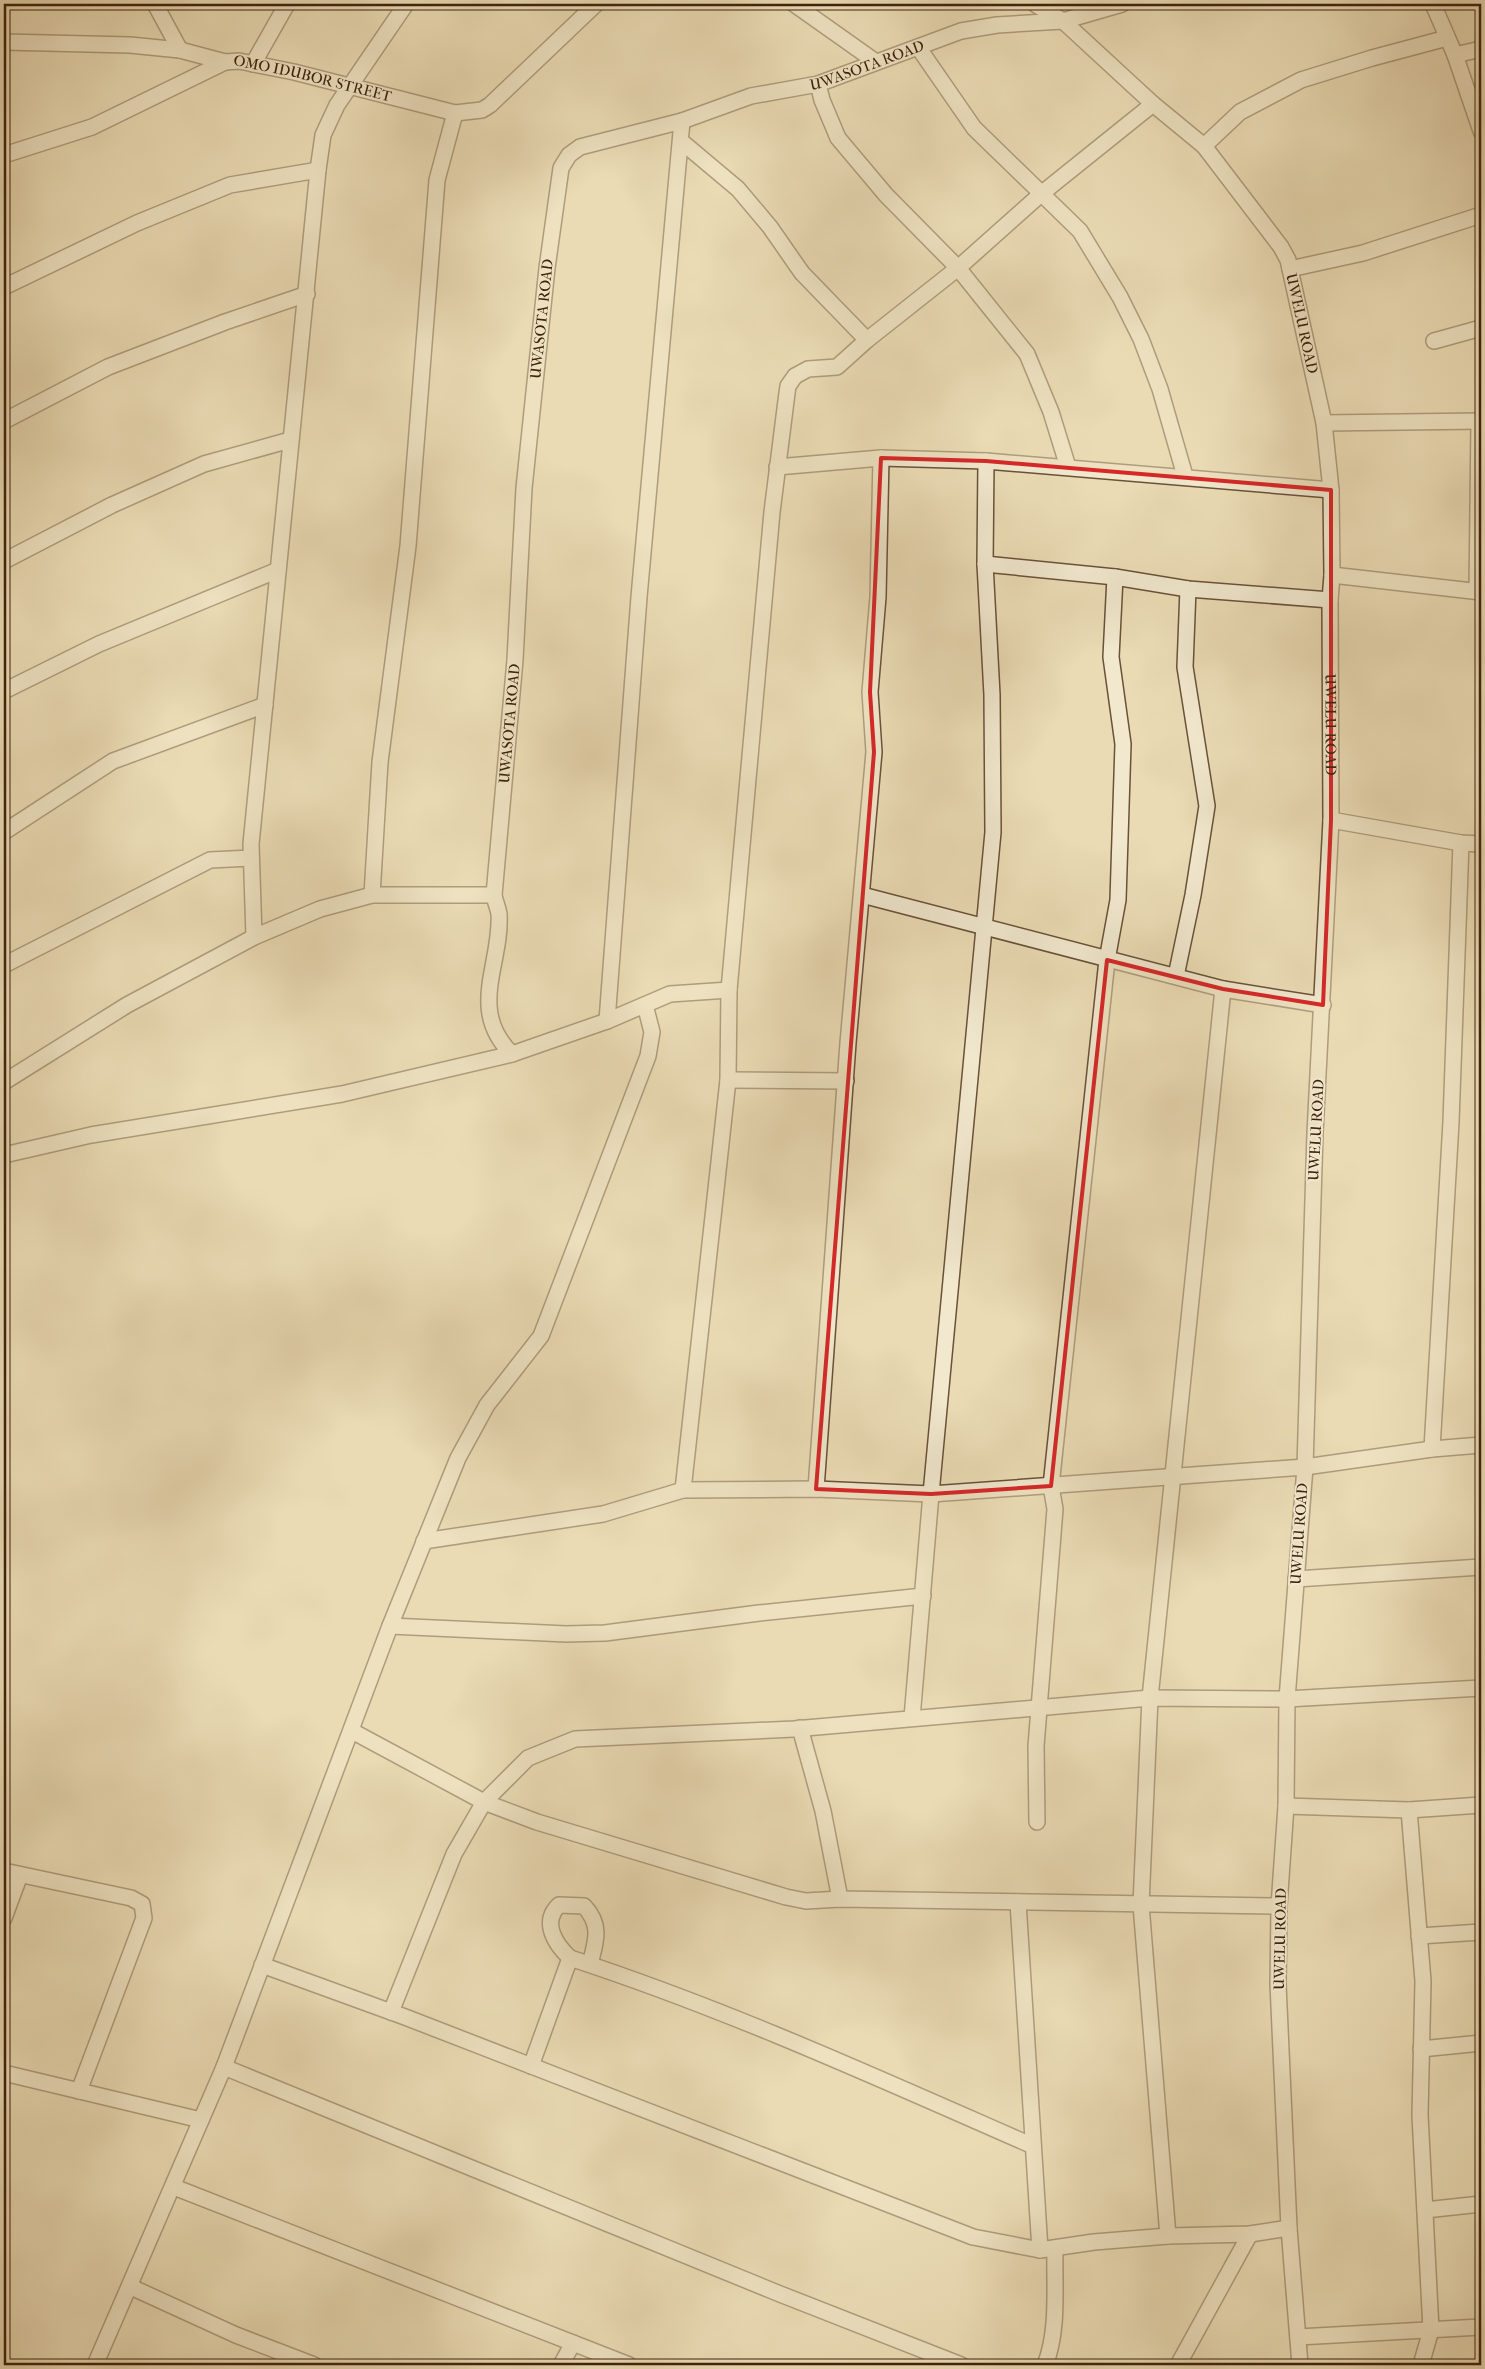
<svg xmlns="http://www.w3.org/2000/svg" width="1485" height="2369" viewBox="0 0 1485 2369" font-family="'IM FELL French Canon',serif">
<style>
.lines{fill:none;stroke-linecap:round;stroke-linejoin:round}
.minor-casing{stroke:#6a5138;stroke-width:18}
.minor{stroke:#f1e8ce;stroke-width:15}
.marked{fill:none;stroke:#d62828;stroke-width:4;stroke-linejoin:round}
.labels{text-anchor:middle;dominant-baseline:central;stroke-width:4;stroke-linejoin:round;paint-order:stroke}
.street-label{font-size:15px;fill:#3f230f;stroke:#f1e8ce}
</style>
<rect width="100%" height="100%" fill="#eadbb4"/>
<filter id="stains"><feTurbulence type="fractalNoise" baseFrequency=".004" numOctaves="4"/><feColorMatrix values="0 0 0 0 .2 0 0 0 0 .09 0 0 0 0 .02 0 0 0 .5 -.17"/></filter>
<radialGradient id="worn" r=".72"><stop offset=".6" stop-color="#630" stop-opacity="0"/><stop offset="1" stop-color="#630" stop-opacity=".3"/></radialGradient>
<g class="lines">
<g class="minor-casing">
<g id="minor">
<path d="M 155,4 L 180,50"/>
<path d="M 794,4 L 876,62"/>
<path id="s1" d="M 1035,4 L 1063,21 L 1153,104 L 1204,146 L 1281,247 L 1288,260 L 1324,423 L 1331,490 L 1332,575 L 1330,600 L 1331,820 L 1315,1133 L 1305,1467 L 1287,1699 L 1286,1806 L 1279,1906 L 1278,1984 L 1289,2228 L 1300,2365"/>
<path d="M 1433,4 L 1455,55 L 1481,131"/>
<path d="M 4,42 L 130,45 L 180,50 L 225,62"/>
<path d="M 918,47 L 974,128 L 1080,231 L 1120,297 L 1141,339 L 1160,389 L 1185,476"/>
<path d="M 1455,55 L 1481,49"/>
<path d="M 253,64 L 287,4"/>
<path d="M 818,84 L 822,100 L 838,138 L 886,195 L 958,268 L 1027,354 L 1051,412 L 1068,467"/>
<path d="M 682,142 L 738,189 L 770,227 L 802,273 L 867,340 L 958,268 L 1041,194 L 1153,104"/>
<path d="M 1204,146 L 1240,112 L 1301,80 L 1372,58 L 1447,38"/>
<path id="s2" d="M 4,155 L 92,127 L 225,62 L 239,61 L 294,72 L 455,113 L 482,110 L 490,105 L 596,4"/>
<path d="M 1290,269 L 1363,253 L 1481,215"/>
<path d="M 4,287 L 137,223 L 230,185 L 318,170"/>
<path d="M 1434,341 L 1481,328"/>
<path d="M 4,421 L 108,367 L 225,322 L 307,294"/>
<path d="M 1324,423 L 1481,421"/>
<path d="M 777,467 L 881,458 L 986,461 L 1331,490"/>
<path d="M 4,561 L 112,505 L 204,464 L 290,440"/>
<path d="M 985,564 L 1115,577 L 1188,589 L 1330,600"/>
<path d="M 1332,575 L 1481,592"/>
<path d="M 1477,591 L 1479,421"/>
<path d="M 4,691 L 99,644 L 278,570"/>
<path d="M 1331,820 L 1461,843 L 1481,844"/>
<path d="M 4,832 L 113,761 L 265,705"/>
<path d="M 372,895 L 380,762 L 408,546 L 437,180 L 455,113"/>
<path d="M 862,895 L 1223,989 L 1323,1005"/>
<path d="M 254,937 L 251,844 L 318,170 L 323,135 L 337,105 L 406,4"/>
<path d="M 4,965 L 210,860 L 251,858"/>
<path d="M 1176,976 L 1193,895 L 1207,806 L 1185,667 L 1188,589"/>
<path d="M 607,1021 L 639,597 L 682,121"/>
<path id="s3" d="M 512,1054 C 467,1010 502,964 499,914 C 498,908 495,901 494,895 L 515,660 L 524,488 L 547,268 L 561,168 L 569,155 L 580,147 L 682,121 L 751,96 L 818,84 L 961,31 L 997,25 L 1063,21 L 1122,4"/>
<path d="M 728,1080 L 846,1081"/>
<path d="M 4,1082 L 127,1005 L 254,937 L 320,909 L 372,895 L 494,895"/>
<path d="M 4,1155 L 91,1135 L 342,1094 L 512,1054 L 607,1021 L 670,994 L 729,990"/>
<path d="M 1432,1449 L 1451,1122 L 1461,843"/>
<path d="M 816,1489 L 848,1043 L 874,752 L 870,692 L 878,597 L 881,458"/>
<path d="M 683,1490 L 728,1080 L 729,990 L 772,512 L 787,393 L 788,386 L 795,376 L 808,369 L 837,367 L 867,340"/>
<path d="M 424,1541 L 603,1514 L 683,1490 L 816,1489 L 931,1494 L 1305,1467 L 1432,1449 L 1481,1445"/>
<path d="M 1296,1579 L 1481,1567"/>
<path d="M 390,1626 L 566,1634 L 605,1633 L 759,1613 L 923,1596"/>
<path d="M 912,1718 L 931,1494 L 993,832 L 992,695 L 985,564 L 986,461"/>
<path d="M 800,1728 L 823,1811 L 840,1899"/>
<path d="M 352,1731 L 484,1802 L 537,1822 L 786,1897 L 806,1901 L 840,1899 L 1279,1906"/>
<path d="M 1286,1806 L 1409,1810 L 1481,1805"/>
<path d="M 1409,1810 L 1423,1981 L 1420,2115 L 1431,2330 L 1421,2365"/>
<path d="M 1037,1822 L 1036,1746 L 1055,1509 L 1051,1486 L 1107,960 L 1118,900 L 1123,744 L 1111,657 L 1115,577"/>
<path d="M 4,1871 L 131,1898 L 142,1904 L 144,1918 L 79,2091"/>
<path d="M 1018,1902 L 1040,2250"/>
<path d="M 4,1918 L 20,1875"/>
<path d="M 1419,1936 L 1481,1932"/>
<path d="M 570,1958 C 555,1944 541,1922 559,1905 L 584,1906 C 602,1925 596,1941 590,1964"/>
<path d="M 262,1965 L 405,2017 L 973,2237 L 1040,2250 L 1094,2242 L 1168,2236 L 1250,2234 L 1289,2228"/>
<path d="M 391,2012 L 454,1854 L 484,1802 L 528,1758 L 575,1739 L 794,1729 L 1150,1698 L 1287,1699 L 1481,1688"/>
<path d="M 1421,2049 L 1481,2043"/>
<path d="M 531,2066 L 570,1958 C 729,2010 880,2079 1033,2146"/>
<path d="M 224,2067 L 780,2294 L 961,2365"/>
<path d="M 4,2073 L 201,2120"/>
<path d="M 174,2187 L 629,2365"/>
<path d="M 1425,2210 L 1481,2204"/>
<path d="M 1168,2236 L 1141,1905 L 1150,1698 L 1223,989"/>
<path d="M 131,2287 L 236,2335 L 314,2365"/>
<path d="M 1298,2337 L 1481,2327"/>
<path d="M 95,2365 L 224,2067 L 390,1626 L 458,1458 L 487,1405 L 541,1336 L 648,1056 L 652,1032 L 645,1005"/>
<path d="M 561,2365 L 573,2343"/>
<path d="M 1045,2365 C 1059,2330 1054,2286 1055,2249"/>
<path d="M 1178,2365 L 1250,2234"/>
</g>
</g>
<use href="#minor" class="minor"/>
</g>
<path d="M0 0H1485V2369H0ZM 881,458 L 986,461 L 1331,490 L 1331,820 L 1323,1005 L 1223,989 L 1107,960 L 1051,1486 L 931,1494 L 816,1489 L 874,752 L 870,692 Z" fill="#eadbb4" fill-opacity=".55" fill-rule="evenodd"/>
<path class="marked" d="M 881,458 L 986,461 L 1331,490 L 1331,820 L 1323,1005 L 1223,989 L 1107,960 L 1051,1486 L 931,1494 L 816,1489 L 874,752 L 870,692 Z"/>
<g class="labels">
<g class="street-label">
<text stroke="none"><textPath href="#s3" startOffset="1225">UWASOTA ROAD</textPath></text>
<text stroke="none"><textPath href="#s2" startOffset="330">OMO IDUBOR STREET</textPath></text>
<text stroke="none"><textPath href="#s3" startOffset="745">UWASOTA ROAD</textPath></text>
<text stroke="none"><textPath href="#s1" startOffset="428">UWELU ROAD</textPath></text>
<text stroke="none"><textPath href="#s3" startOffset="339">UWASOTA ROAD</textPath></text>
<text stroke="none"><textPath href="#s1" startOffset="832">UWELU ROAD</textPath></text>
<text transform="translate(1316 1130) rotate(-87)">UWELU ROAD</text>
<text transform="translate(1299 1534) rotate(-86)">UWELU ROAD</text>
<text transform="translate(1280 1939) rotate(-89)">UWELU ROAD</text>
</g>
</g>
<rect width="1485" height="2369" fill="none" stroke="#eadbb4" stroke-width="20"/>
<rect x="5" y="5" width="1475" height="2359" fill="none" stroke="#3f230f" stroke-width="2.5"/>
<rect x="10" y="10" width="1465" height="2349" fill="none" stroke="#3f230f"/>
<rect width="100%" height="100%" filter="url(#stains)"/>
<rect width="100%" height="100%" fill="url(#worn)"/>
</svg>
